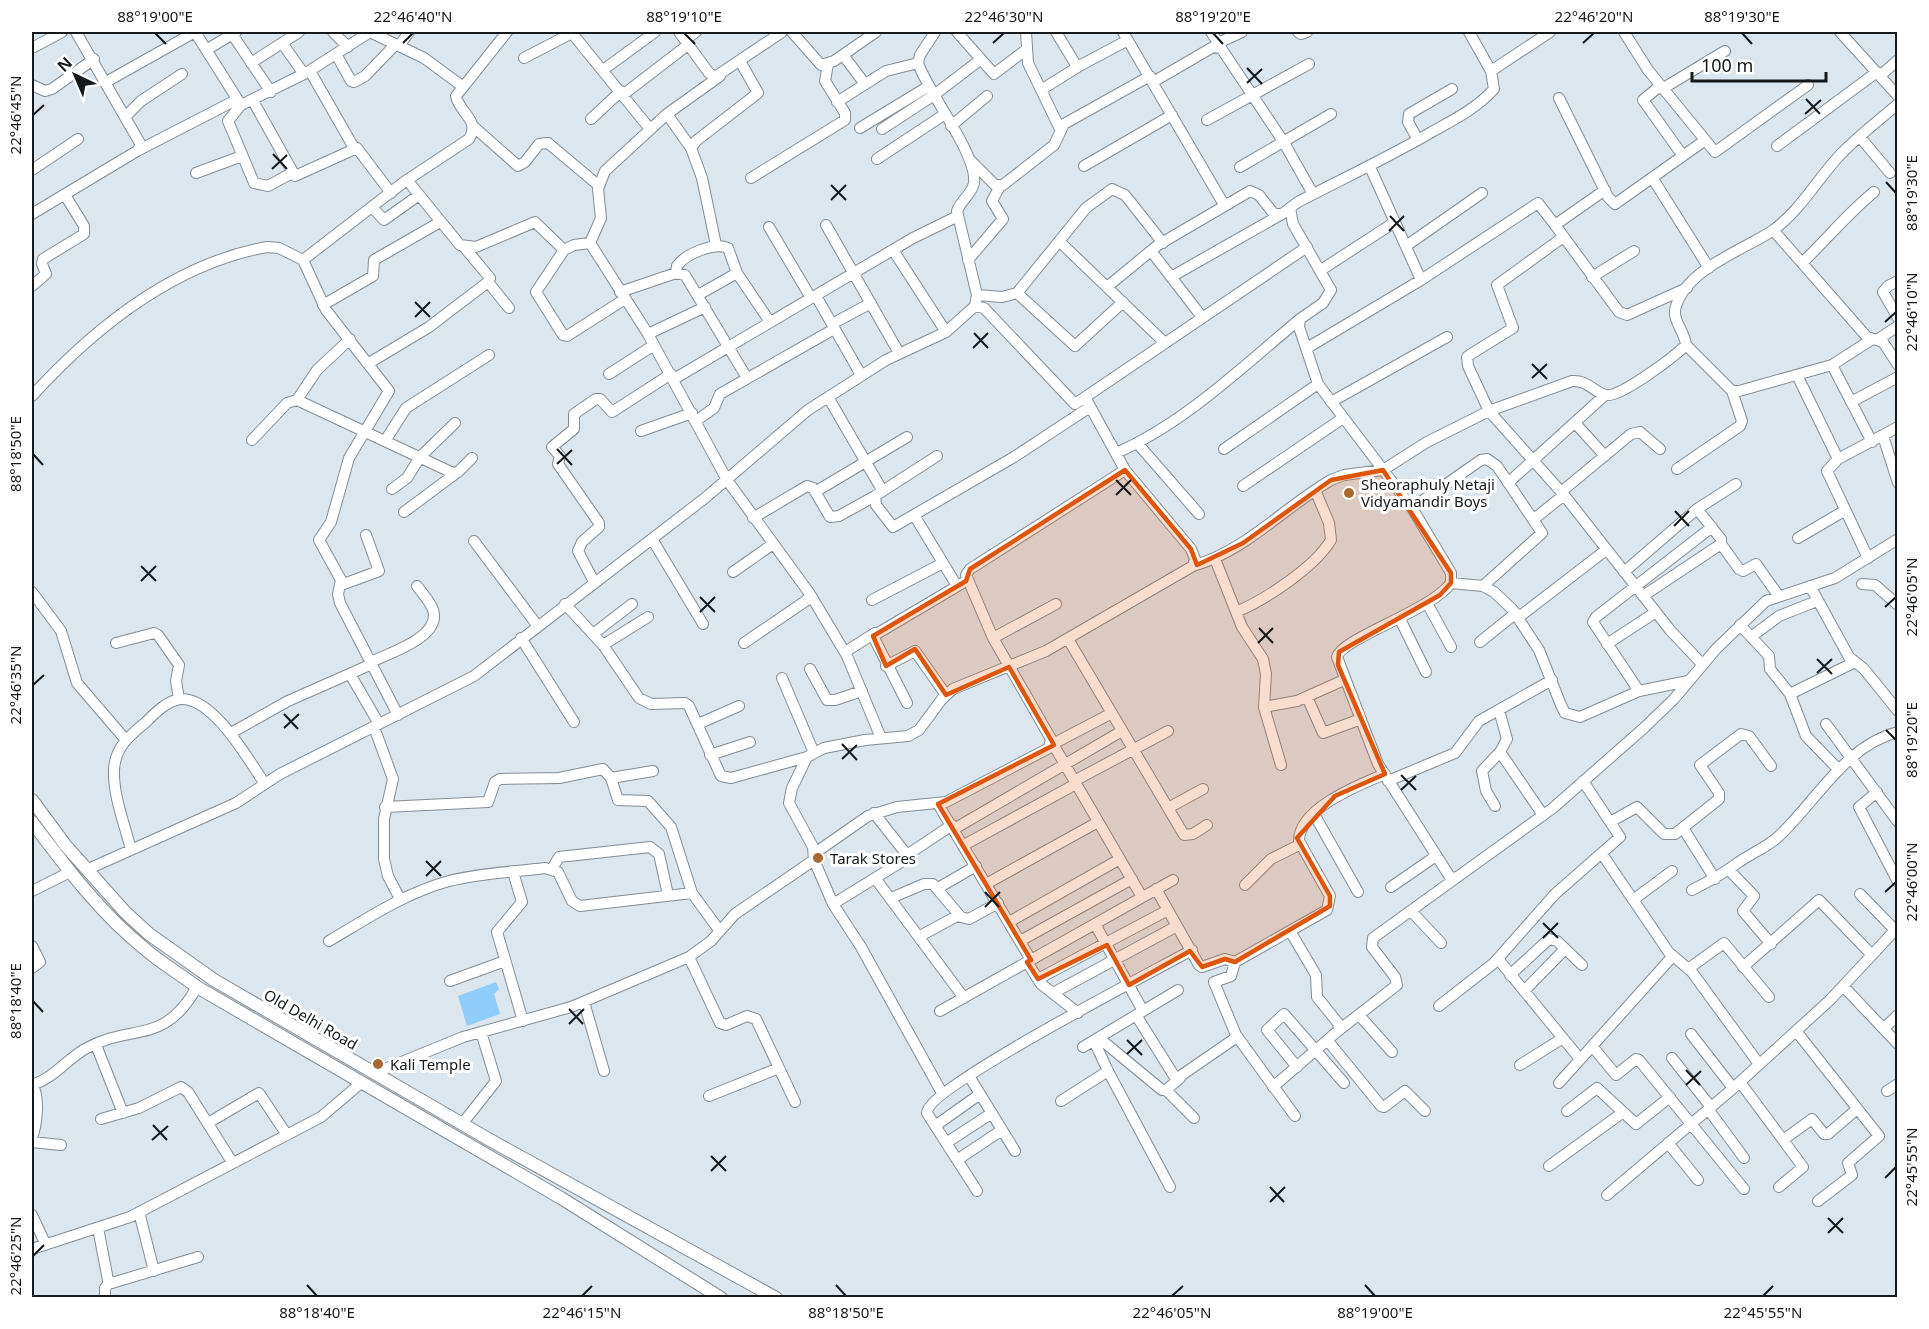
<svg xmlns="http://www.w3.org/2000/svg" width="1929" height="1329" viewBox="0 0 1929 1329" font-family="'Noto Sans',sans-serif">
<style>
.green{fill:#90cdfb}
.lines{fill:none;stroke-linecap:round;stroke-linejoin:round}
.minor-casing{stroke:#838d95;stroke-width:12}
.major-casing{stroke:#838d95;stroke-width:14}
.minor{stroke:#fff;stroke-width:10}
.major{stroke:#fff;stroke-width:12}
.marked{fill:#de560d;fill-opacity:0.2;stroke:#de560d;stroke-width:4.5;stroke-linejoin:round}
.ticks{fill:none;stroke:#16191c;stroke-width:2}
.poi-dot{fill:#a86931;stroke:#fff;stroke-width:2}
.labels{text-anchor:middle;dominant-baseline:central;stroke-width:6;stroke-linejoin:round;paint-order:stroke}
.poi-label{font-size:15px;fill:#16191c;stroke:#fff;text-anchor:start}
.street-label{font-size:15px;fill:#16191c;stroke:#fff}
.neatline{fill:none;stroke:#16191c;stroke-width:2}
.ticks-label{font-size:15px;text-anchor:middle;fill:#16191c}
</style>
<rect width="100%" height="100%" fill="#dbe6ef"/>
<path class="green" d="M 496,982 L 499,989 L 494,994 L 500,1014 L 467,1026 L 458,996 Z"/>
<g class="lines">
<g class="minor-casing">
<path id="minor" d="M 195,32 L 241,105 L 306,73 L 370,32 L 424,58 L 462,86
M 333,32 L 348,47
M 571,32 L 650,129
M 679,32 L 709,73 L 715,77 L 782,32
M 792,32 L 821,65 L 834,61 L 876,32
M 935,32 L 920,55 L 918,63 C 928,93 978,155 974,183 C 972,194 961,200 957,211 L 977,295 L 975,306
M 957,32 L 994,74 L 1027,49
M 1026,32 L 1028,63 L 1060,129
M 1056,32 L 1076,65 L 1081,65 L 1128,40
M 1123,32 L 1223,203 L 1228,204 L 1250,191 L 1259,195 L 1274,214 L 1282,214 L 1290,208
M 1211,32 L 1221,47
M 1298,32 L 1301,34 L 1307,32
M 1469,32 L 1491,71 L 1494,89 C 1476,109 1453,120 1430,133 C 1387,158 1342,179 1298,202 L 1290,208 L 1293,224 L 1331,290 L 1323,303 L 1300,319 L 1299,327 L 1318,384 L 1412,508 L 1451,573 L 1451,583 C 1431,611 1342,638 1337,657 L 1378,764 L 1450,877 L 1456,878 L 1553,808 L 1645,727 L 1674,699 L 1716,649 L 1766,601 L 1835,578 L 1898,539
M 1624,32 L 1648,70 L 1715,152 L 1808,85
M 1840,32 L 1898,96
M 232,34 L 271,92
M 685,40 L 696,32
M 282,43 L 304,74
M 1218,43 L 1242,32
M 399,46 L 409,32
M 32,48 L 62,32
M 206,50 L 236,32
M 336,54 L 351,81 L 354,82 L 365,76 L 396,44
M 843,55 L 865,84
M 524,58 L 572,33
M 251,63 L 299,32
M 603,70 L 655,32
M 310,71 L 354,148
M 1491,71 L 1550,32
M 1881,75 L 1898,60
M 720,76 L 667,114 L 605,171 L 598,189 L 601,218 L 590,243 L 648,334 L 727,480 L 810,594 L 807,600 L 744,643
M 106,82 L 195,32
M 1153,82 L 1213,47 L 1221,48 L 1283,141 L 1313,194
M 32,85 L 45,91 L 52,89 L 94,59
M 1660,86 L 1643,100 L 1683,156
M 1662,89 L 1725,51
M 1041,90 L 1081,65
M 624,94 L 689,44
M 1559,98 L 1608,197 L 1615,204 L 1704,141
M 253,101 L 295,176 L 357,148 L 391,193
M 837,102 L 886,71 L 918,63
M 241,105 L 228,121 L 254,183 L 268,186 L 292,173
M 667,114 L 691,148
M 126,116 L 141,101 L 182,74
M 591,119 L 621,91
M 1207,120 L 1309,64
M 951,126 L 987,96
M 474,127 L 518,166 L 525,162 L 539,144 L 548,143 L 598,185
M 860,128 L 929,86
M 882,129 L 934,95 L 980,60
M 1860,137 L 1890,173
M 1418,140 L 1408,122 L 1409,114 L 1452,89
M 1777,146 L 1877,72
M 137,151 L 236,100
M 877,159 L 945,114
M 969,159 L 995,185 L 1003,185 L 1054,145 L 1064,124 L 1150,76
M 1084,166 L 1172,115
M 1240,167 L 1331,114
M 1370,167 L 1421,280
M 32,170 L 78,139
M 196,173 L 242,156
M 751,178 L 845,120 L 845,113 L 825,81 L 828,64
M 1653,179 L 1709,268
M 407,180 L 460,245 L 476,247 L 535,222 L 564,250
M 1605,190 L 1555,225 L 1619,312 L 1627,315 L 1687,288
M 372,207 L 384,220 L 419,195
M 32,214 L 137,151 L 141,145 L 76,32
M 826,225 L 899,353
M 769,227 L 811,298
M 1773,230 L 1867,337 L 1883,342 L 1898,365
M 1562,238 L 1497,285 L 1513,328 L 1471,354 L 1467,357 L 1468,366 L 1489,411 L 1564,495 L 1670,630 L 1702,664
M 1060,242 L 1165,343
M 590,243 L 574,245 L 564,250 L 536,292 L 563,335 L 567,336 L 625,299
M 716,245 L 702,178 L 691,148 L 696,141 L 758,93 L 740,61
M 1406,246 L 1482,193
M 893,250 L 946,332
M 1151,251 L 1202,317
M 303,260 L 404,182 L 469,139 C 481,120 459,113 456,96 L 507,32
M 968,260 L 1003,219 L 992,201 L 1000,186
M 1802,263 C 1827,239 1848,213 1874,192
M 1321,270 L 1395,222
M 676,273 L 677,266 C 685,254 714,242 728,248 L 737,273 L 770,322
M 1171,277 L 1282,214
M 1592,277 L 1634,251
M 1898,281 L 1888,286 L 1883,292 L 1898,318
M 488,282 L 509,308
M 32,286 L 46,274 L 42,264 L 43,259 L 84,234 L 84,226 L 65,195
M 1107,287 L 1158,245 L 1228,204
M 620,292 L 676,273 L 685,275 L 747,378
M 1017,293 L 1075,346 L 1123,302
M 698,295 L 737,273
M 977,295 L 1002,297 L 1017,293 L 1086,208 L 1112,189 L 1125,195 L 1163,243
M 816,296 L 861,375
M 323,305 L 373,276 L 374,260 L 440,222
M 832,324 L 871,303
M 648,334 L 705,307
M 1877,340 L 1898,326
M 1686,345 L 1732,391 L 1739,391 L 1832,365 L 1871,340
M 1307,348 L 1421,280 L 1538,203 L 1555,225
M 369,363 L 429,327 L 488,282 L 490,278 L 464,247
M 1832,365 L 1872,442
M 609,374 L 654,345
M 1797,375 L 1838,459
M 674,379 L 913,238 L 958,216
M 32,396 C 95,327 173,264 267,247 L 279,248 L 303,260 L 326,310 L 389,391 L 349,458 L 331,522 L 319,540 L 341,580 L 338,594 L 340,603 L 398,715
M 828,397 L 882,490
M 297,400 L 317,370 L 350,339
M 1331,402 L 1447,337
M 1851,402 L 1898,377
M 696,421 L 714,408 L 720,394 L 834,329
M 1575,423 L 1605,456
M 641,431 L 692,413
M 1883,436 L 1898,483
M 252,440 L 287,403 L 297,400 L 453,473 L 458,472 L 472,458
M 385,441 L 406,408 L 489,355
M 1138,444 L 1199,514
M 1224,449 L 1318,384
M 1116,453 C 1185,423 1243,366 1300,319
M 937,456 L 875,496 L 876,505 L 893,527 L 1014,457 L 1090,407
M 1677,469 L 1740,426 L 1742,421 L 1732,391
M 1509,482 L 1605,395
M 1243,486 L 1343,418
M 392,489 L 407,478 L 420,457 L 455,423
M 815,492 L 907,437
M 1561,492 L 1631,434 L 1640,432 L 1660,449
M 1412,508 L 1481,460 L 1487,459 L 1497,466 L 1542,533 L 1483,586
M 404,512 L 455,474
M 914,515 L 957,586
M 753,518 L 807,486 L 813,488 L 830,517 L 839,516 L 875,496
M 1534,519 L 1564,495
M 1798,538 L 1844,511
M 652,539 L 703,624
M 474,541 L 537,625
M 1721,544 L 1739,569 L 1743,571 L 1756,564 L 1778,595
M 1868,558 L 1827,471 L 1838,459 L 1898,427
M 1215,559 L 1242,627 L 1263,659 L 1266,674 L 1264,707 L 1281,765
M 1193,566 C 1247,550 1283,508 1331,480 L 1344,475 L 1383,470 L 1427,442 L 1489,411 L 1572,381 C 1588,380 1593,392 1606,395 C 1620,398 1675,356 1686,345 C 1685,331 1671,320 1676,306 C 1687,269 1743,250 1772,231 C 1799,212 1817,180 1839,156 C 1857,137 1878,121 1898,104
M 733,572 L 773,544
M 1624,572 L 1697,509 L 1736,484
M 594,582 L 578,551 L 582,542 L 599,527 L 599,523 L 558,464 L 560,456 L 552,447 L 574,429 L 574,414 L 596,399 L 600,399 L 612,412 L 671,374
M 1451,583 L 1483,586 L 1494,592 L 1512,609 L 1539,650 L 1561,705 L 1565,713 L 1580,717 L 1639,691 L 1688,681
M 1862,584 L 1875,585 L 1898,605
M 341,585 L 379,571 L 366,535
M 1810,586 L 1849,657 L 1864,669 L 1898,711
M 32,592 L 61,631 L 77,683 L 125,739
M 810,594 L 847,656 L 881,738
M 1643,596 L 1721,544 L 1721,539 L 1697,509
M 872,600 L 943,563
M 1427,603 L 1451,647
M 565,604 L 603,645 L 639,698 L 651,704 L 685,703 L 689,706 L 721,776 L 731,778 L 807,757
M 1236,612 C 1265,600 1315,567 1331,540 L 1329,523 L 1315,490
M 1519,617 L 1606,550
M 1400,619 L 1426,672
M 1740,625 L 1769,656 L 1770,669 L 1790,694 L 1806,736 L 1839,770
M 593,634 L 632,604
M 1751,637 L 1779,616 L 1817,601
M 521,638 L 574,722
M 993,638 L 1056,604
M 1068,639 L 1184,835 L 1193,834 L 1207,825
M 1480,642 L 1516,613
M 116,643 L 154,633 L 158,635 L 179,665 L 176,681 L 179,699
M 1607,644 L 1656,612
M 603,645 L 648,617
M 845,652 L 875,633
M 371,662 C 389,653 442,637 433,610 C 430,601 422,593 417,586
M 886,666 L 915,651 L 946,695
M 810,669 L 827,700 L 835,700 L 862,691
M 350,674 L 379,724
M 782,678 L 814,753
M 1639,691 L 1593,622 L 1596,617 L 1712,527
M 1790,694 L 1855,662
M 1307,697 L 1323,733 L 1361,719
M 907,703 L 873,636 L 966,581
M 1264,707 L 1297,701 L 1344,680
M 698,724 L 739,706
M 1826,724 L 1898,822
M 374,727 L 393,779 L 384,819 L 384,859 L 388,876 L 400,899
M 231,733 L 288,701 L 372,664
M 1053,744 L 1142,897
M 1051,745 L 1112,713
M 1500,752 L 1543,815
M 710,755 L 750,742
M 611,778 L 653,771
M 1074,781 L 1168,731
M 1388,781 L 1455,753 L 1479,721 L 1552,680
M 1877,792 L 1859,807 L 1898,882
M 938,804 L 1031,960
M 1495,806 L 1486,791 L 1482,771 L 1500,752 L 1507,739 L 1499,710
M 385,807 L 488,802 L 495,782 L 500,779 L 559,778 L 603,769 L 611,778 L 618,800 L 648,801 L 671,827 L 692,893
M 1168,808 L 1203,789
M 1314,814 L 1358,892
M 1612,821 L 1637,807 L 1664,834 L 1675,834 L 1719,799 L 1719,793 L 1700,765 L 1741,734 L 1749,736 L 1771,766
M 1683,828 L 1715,879
M 954,829 L 1122,731
M 964,845 L 1076,784
M 131,850 C 125,825 113,796 114,770 C 115,747 130,735 146,722 C 155,713 167,701 180,699 C 213,696 249,761 265,784
M 815,853 L 868,816 L 897,807 L 946,802 L 1049,748 L 1051,739 L 993,638 L 966,575 L 970,569 L 1125,470
M 907,855 L 952,825
M 814,860 L 833,904 L 861,947 L 942,1093
M 552,869 L 559,857 L 650,847 L 659,854 L 668,895
M 86,870 L 236,803 L 280,774 L 474,676 L 705,498 L 808,410 L 886,360 L 946,332 L 975,306 L 984,308 L 1075,404 L 1307,247
M 1730,871 L 1754,896 L 1743,911 L 1771,944
M 513,872 L 522,902 L 497,932 L 523,1021
M 875,878 L 964,998
M 986,884 L 1098,822
M 1245,885 L 1271,859 L 1301,844
M 1391,887 L 1436,856
M 938,888 L 976,866
M 1156,889 L 1199,965 L 1202,967 L 1225,959 L 1235,962
M 1692,890 C 1710,881 1724,873 1739,862 C 1752,853 1767,847 1778,837 C 1816,802 1845,745 1898,732
M 32,891 L 70,872
M 1860,894 L 1895,930
M 891,898 L 924,884 L 933,884 L 960,916
M 1633,900 L 1672,871
M 833,904 L 906,859 L 907,855 L 874,813
M 1411,911 L 1441,943
M 1009,922 L 1120,859
M 1095,924 L 1143,1011
M 920,936 L 957,916 L 969,919 L 998,903
M 329,941 C 368,918 405,893 449,881 C 480,873 513,872 545,868 L 558,872 L 572,901 L 580,906 L 692,893 L 719,930
M 1020,941 L 1132,879
M 32,946 L 40,962 L 32,968
M 1672,955 L 1692,972 L 1759,1064
M 689,957 L 720,1023 L 726,1025 L 747,1016 L 756,1019 L 795,1102
M 1498,959 L 1580,1059
M 1027,962 L 1041,984 L 1078,1013
M 1743,967 L 1819,900 L 1872,955
M 1688,969 L 1724,943 L 1769,997
M 1510,975 L 1549,939 L 1557,941 L 1582,965
M 1038,979 L 1168,910
M 450,981 L 505,961
M 1843,986 L 1898,1044
M 1524,991 L 1565,949
M 1053,993 L 1177,926
M 584,1002 L 604,1071
M 1439,1006 L 1494,963 L 1555,894 L 1620,837 L 1583,781
M 940,1011 L 1173,880
M 1136,1015 L 1176,1079 L 1237,1037
M 1359,1015 L 1392,1052
M 1884,1028 L 1898,1015
M 1339,1030 L 1397,985 L 1395,977 L 1372,947 L 1373,938 L 1456,878
M 1796,1031 L 1879,1136 L 1848,1163 L 1852,1175 L 1818,1201
M 1691,1034 L 1733,1088
M 1099,1038 L 1162,1090 L 1166,1090 L 1180,1078
M 1328,1041 L 1381,1106 L 1384,1107 L 1405,1091 L 1425,1111
M 96,1045 L 123,1113
M 1592,1046 L 1616,1075 L 1636,1059 L 1639,1060 L 1744,1189
M 1083,1047 L 1178,990
M 1672,1058 L 1711,1107
M 1520,1065 L 1563,1038
M 1297,1067 L 1267,1030 L 1284,1014 L 1344,1083
M 1108,1071 L 1170,1187
M 375,1073 L 463,1037 L 571,1007 L 689,957 L 711,941 L 735,914 L 814,860 L 813,847 L 789,803 L 792,788 L 807,757 L 824,748 L 865,740 L 908,736 L 919,730 L 942,699 L 953,689 L 1046,651 L 1193,566 L 1195,559 L 1191,549 L 1125,470 L 1086,399
M 969,1076 L 1015,1151
M 1740,1082 L 1803,1167 L 1779,1187
M 1559,1083 L 1672,957 L 1602,854
M 32,1084 C 40,1096 37,1125 32,1137
M 32,1085 C 54,1078 66,1060 85,1049 C 133,1022 163,1047 197,987
M 1273,1087 L 1339,1030 L 1338,1023 L 1317,997 L 1316,975 L 1290,931
M 1166,1090 L 1194,1118
M 1887,1091 L 1898,1084
M 709,1096 L 779,1068
M 1061,1101 L 1108,1071 L 1094,1041
M 1708,1109 L 1744,1158
M 1567,1111 L 1597,1088 L 1636,1124 L 1670,1097
M 1295,1116 L 1236,1035 L 1214,982 L 1231,976 L 1235,962 L 1327,910 L 1330,896 L 1299,841 C 1299,808 1359,785 1385,774
M 101,1119 L 139,1108 L 181,1087 L 188,1092 L 232,1162
M 208,1123 L 259,1093 L 287,1135
M 462,1124 L 496,1081 L 481,1032
M 935,1126 L 980,1094
M 1783,1140 L 1812,1119 L 1824,1134 L 1828,1134 L 1857,1109
M 32,1142 L 61,1145
M 946,1143 L 992,1113
M 1668,1143 L 1698,1180
M 957,1160 L 1002,1130
M 1549,1166 L 1622,1113
M 977,1191 L 927,1113 C 926,1088 1158,969 1192,950
M 1607,1195 L 1730,1091 L 1830,1000 L 1898,927
M 139,1212 L 154,1271
M 32,1215 L 45,1243
M 98,1228 L 108,1280 L 112,1283 L 198,1257
M 32,1249 L 130,1217 L 321,1117 L 361,1083
M 105,1298 L 105,1288 L 110,1282"/>
</g>
<g class="major-casing">
<path id="major" d="M 32,800 L 66,846 L 125,912 L 149,934 L 214,980 L 490,1140 L 776,1298
M 32,822 C 66,867 100,913 145,949 C 161,963 180,974 197,987 L 561,1198 L 721,1298"/>
</g>
<use href="#minor" class="minor"/>
<use href="#major" class="major"/>
</g>
<path class="marked" d="M 1125,470 L 1191,549 L 1197,565 L 1243,543 L 1331,480 L 1383,470 L 1451,573 L 1451,583 L 1440,595 L 1339,652 L 1338,665 L 1385,774 L 1335,796 L 1297,838 L 1330,896 L 1330,906 L 1235,962 L 1225,959 L 1202,967 L 1190,951 L 1129,985 L 1107,945 L 1038,979 L 1027,962 L 1031,960 L 938,804 L 1054,745 L 1009,667 L 946,695 L 915,649 L 886,666 L 873,636 L 966,581 L 970,569 Z"/>
<path class="ticks" d="M 155,33 L 166,44M 684,33 L 695,44M 1213,33 L 1223,44M 1742,33 L 1752,44M 403,43 L 413,33M 993,43 L 1004,33M 1583,43 L 1594,33M 1247,68 L 1262,84M 1247,83 L 1262,69M 1806,99 L 1820,114M 1805,114 L 1821,100M 33,115 L 44,105M 273,154 L 287,169M 272,169 L 287,155M 1886,182 L 1896,193M 831,185 L 846,200M 831,200 L 846,185M 1390,216 L 1404,231M 1389,231 L 1404,216M 415,302 L 430,317M 415,317 L 430,302M 1885,322 L 1896,312M 974,333 L 988,348M 973,348 L 988,333M 1532,364 L 1547,379M 1532,378 L 1547,364M 557,449 L 572,465M 33,454 L 43,465M 557,464 L 572,450M 1116,480 L 1131,495M 1116,495 L 1131,480M 1675,511 L 1689,526M 1674,526 L 1689,511M 141,566 L 156,581M 141,581 L 156,566M 700,597 L 715,612M 1885,607 L 1896,597M 700,612 L 715,597M 1259,628 L 1273,643M 1258,643 L 1273,628M 1817,659 L 1832,674M 1817,673 L 1832,659M 33,685 L 44,675M 284,714 L 298,729M 284,728 L 299,714M 1886,730 L 1896,740M 842,744 L 857,760M 842,759 L 857,745M 1401,775 L 1416,790M 1401,790 L 1416,776M 426,861 L 441,876M 426,876 L 441,861M 985,892 L 999,907M 1885,892 L 1896,882M 985,907 L 1000,892M 1543,923 L 1558,938M 1543,938 L 1558,923M 33,1001 L 43,1012M 569,1009 L 583,1024M 569,1024 L 584,1009M 1127,1040 L 1142,1055M 1127,1054 L 1142,1040M 1686,1070 L 1700,1085M 1686,1085 L 1701,1071M 153,1125 L 167,1140M 152,1140 L 168,1126M 711,1156 L 726,1171M 711,1171 L 726,1156M 1885,1178 L 1896,1167M 1270,1187 L 1284,1202M 1270,1202 L 1285,1187M 1828,1218 L 1843,1233M 1828,1233 L 1843,1218M 33,1256 L 44,1245M 307,1285 L 317,1296M 836,1285 L 846,1296M 1365,1285 L 1375,1296M 582,1296 L 592,1286M 1172,1296 L 1183,1286M 1763,1296 L 1773,1286"/>
<g class="poi-dot">
<circle cx="1349" cy="493" r="6"/>
<circle cx="818" cy="858" r="6"/>
<circle cx="378" cy="1064" r="6"/>
</g>
<g class="labels">
<g class="poi-label">
<text x="1361" y="484">Sheoraphuly Netaji<tspan x="1361" dy="17">Vidyamandir Boys</tspan></text>
<text x="830" y="858">Tarak Stores</text>
<text x="390" y="1064">Kali Temple</text>
</g>
<g class="street-label">
<text transform="translate(311 1019) rotate(30)">Old Delhi Road</text>
</g>
</g>
<rect width="1929" height="1329" fill="none" stroke="#ffffff" stroke-width="66"/>
<g transform="translate(75 75) rotate(316)" stroke="#ffffff" stroke-width="4.5" paint-order="stroke">
<path d="M0-4.5L10 22L0 15L-10 22Z" fill="#16191c"/>
<text y="-9" font-size="16" font-weight="bold" text-anchor="middle" fill="#16191c">N</text>
</g>
<path d="M1692 72v9h134v-9" fill="none" stroke="#16191c" stroke-width="3"/>
<text x="1701" y="72" font-size="18" fill="#16191c" stroke="#ffffff" stroke-width="4.5" paint-order="stroke">100 m</text>
<rect x="33" y="33" width="1863" height="1263" class="neatline"/>
<g class="ticks-label">
<text x="155" y="22">88°19'00"E</text>
<text x="413" y="22">22°46'40"N</text>
<text x="684" y="22">88°19'10"E</text>
<text x="1004" y="22">22°46'30"N</text>
<text x="1213" y="22">88°19'20"E</text>
<text x="1594" y="22">22°46'20"N</text>
<text x="1742" y="22">88°19'30"E</text>
<text transform="translate(16 115) rotate(-90)" y="5">22°46'45"N</text>
<text transform="translate(1912 193) rotate(-90)" y="5">88°19'30"E</text>
<text transform="translate(1912 312) rotate(-90)" y="5">22°46'10"N</text>
<text transform="translate(16 454) rotate(-90)" y="5">88°18'50"E</text>
<text transform="translate(1912 597) rotate(-90)" y="5">22°46'05"N</text>
<text transform="translate(16 685) rotate(-90)" y="5">22°46'35"N</text>
<text transform="translate(1912 740) rotate(-90)" y="5">88°19'20"E</text>
<text transform="translate(1912 882) rotate(-90)" y="5">22°46'00"N</text>
<text transform="translate(16 1001) rotate(-90)" y="5">88°18'40"E</text>
<text transform="translate(1912 1167) rotate(-90)" y="5">22°45'55"N</text>
<text transform="translate(16 1256) rotate(-90)" y="5">22°46'25"N</text>
<text x="317" y="1318">88°18'40"E</text>
<text x="582" y="1318">22°46'15"N</text>
<text x="846" y="1318">88°18'50"E</text>
<text x="1172" y="1318">22°46'05"N</text>
<text x="1375" y="1318">88°19'00"E</text>
<text x="1763" y="1318">22°45'55"N</text>
</g>
</svg>
